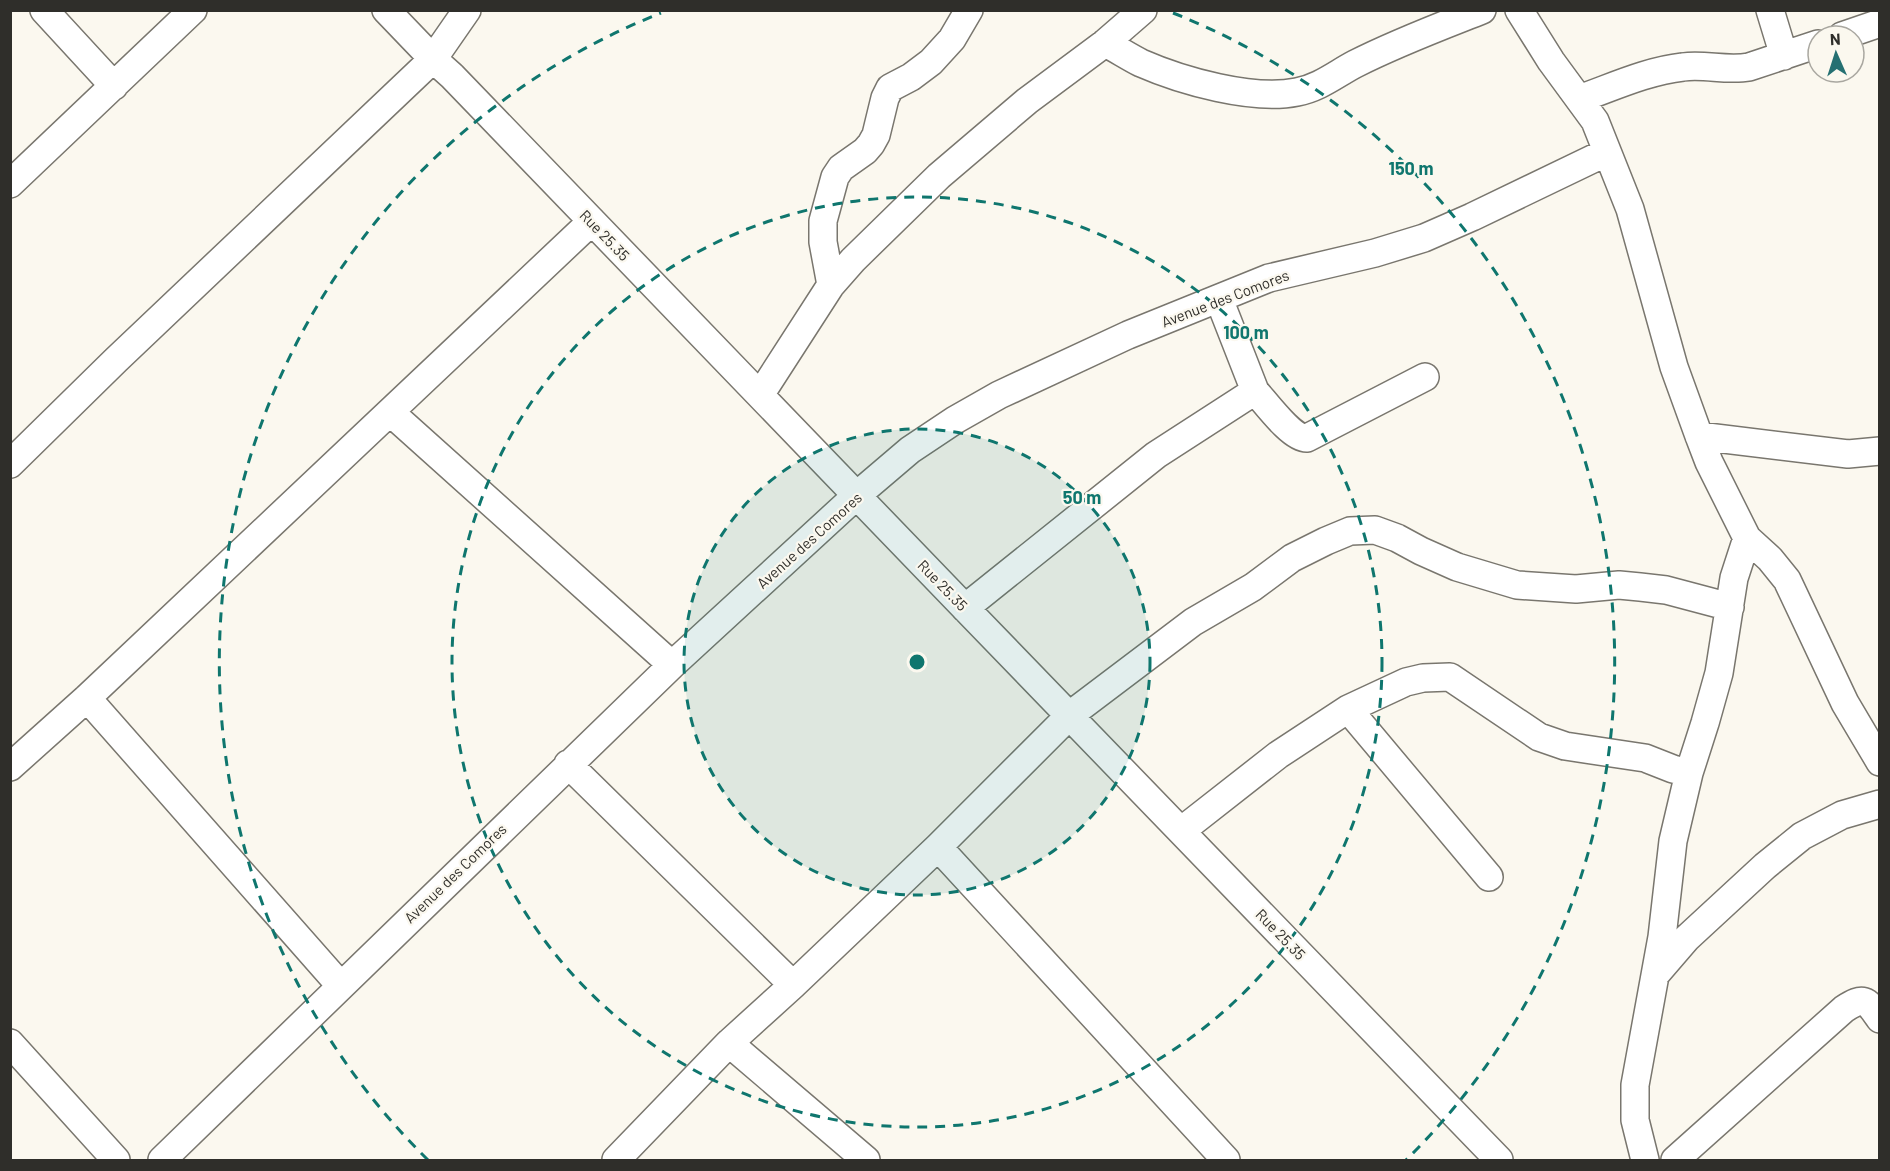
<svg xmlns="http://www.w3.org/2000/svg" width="1890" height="1171" viewBox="0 0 1890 1171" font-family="Barlow,sans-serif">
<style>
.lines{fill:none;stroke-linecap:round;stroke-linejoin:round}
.street-casing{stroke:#79766e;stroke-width:30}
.street{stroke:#fff;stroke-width:27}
.ring{fill:none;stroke:#0f766e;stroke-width:3;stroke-dasharray:10 8}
.labels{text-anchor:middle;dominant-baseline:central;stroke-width:4.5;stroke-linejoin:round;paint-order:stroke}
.street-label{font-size:15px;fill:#2f2e2a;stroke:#fbf8ef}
.centre{fill:#0f766e;stroke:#fbf8ef;stroke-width:3}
.ring-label{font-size:18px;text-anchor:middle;font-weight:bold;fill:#0f766e;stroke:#fbf8ef;stroke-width:4.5;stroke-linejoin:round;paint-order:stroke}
</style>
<rect width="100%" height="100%" fill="#fbf8ef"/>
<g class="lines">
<g class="street-casing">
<path id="street" d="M 44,10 L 114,86
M 386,10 L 433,59 L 452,76 C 800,438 1150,799 1499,1160
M 1519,10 L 1551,61 L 1595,121 L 1630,209 L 1674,367 L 1699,436 L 1709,462 L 1747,538 L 1734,578 L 1719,673 L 1705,723 L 1689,773 L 1673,841 L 1662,937 L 1635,1085 L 1635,1120 L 1645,1160
M 1770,10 L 1784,56
M 1842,36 L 1880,23
M 1105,43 C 1117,49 1129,57 1141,63 C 1182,81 1253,101 1297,92 C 1319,88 1336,74 1355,64 C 1396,43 1439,27 1482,10
M 1579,99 C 1613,87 1647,71 1683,67 C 1705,64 1727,71 1749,67 L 1818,44
M 10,184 L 193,10
M 831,285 L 823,242 L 823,221 L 835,177 L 841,168 L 865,151 L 871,144 L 876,135 L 885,98 L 890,88 L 911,77 L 931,62 L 952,39 L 969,10
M 1255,391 C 1266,403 1292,439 1307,438 L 1425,377
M 760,395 L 831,285 L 853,260 L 939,176 L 1027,101 L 1105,43 L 1143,10
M 390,412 L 672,665
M 1699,436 L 1848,454 L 1880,451
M 10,464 L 116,360 L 433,59 L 467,10
M 1747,538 L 1770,559 L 1787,580 L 1845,703 L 1880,762
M 965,608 L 1156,455 L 1255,391 L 1219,299
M 87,698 L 340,985
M 1348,709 L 1489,877
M 568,764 L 793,985
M 10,767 L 87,698 L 592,221
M 1181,831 L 1278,755 L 1348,709 L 1406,682 L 1423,678 L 1450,677 L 1539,737 L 1565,746 L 1645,758 L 1673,769 L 1689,773
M 938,847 L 1226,1160
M 1656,974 L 1687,938 L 1765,866 L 1802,836 L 1842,815 L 1880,804
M 10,1043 L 116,1160
M 729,1043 L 866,1160
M 162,1160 L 672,665 L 856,496 L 910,450 L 955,420 L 999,395 L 1128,335 L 1269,278 L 1375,253 L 1424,238 L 1472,217 L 1607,152
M 616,1160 L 729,1043 L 793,985 L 938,847 L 1070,715 L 1193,622 L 1253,587 L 1292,558 L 1326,541 L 1350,531 L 1375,530 L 1397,538 L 1421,551 L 1457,567 L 1517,585 L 1576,589 L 1619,585 L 1640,587 L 1666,590 L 1730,607
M 1675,1160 L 1844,1009 C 1865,995 1867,1001 1880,1019"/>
</g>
<use href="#street" class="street"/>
</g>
<circle cx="917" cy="662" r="233" fill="#0f766e" fill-opacity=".12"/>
<g class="ring">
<circle cx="917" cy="662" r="233"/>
<circle cx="917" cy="662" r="465"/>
<path d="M428 1160A698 698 0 0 1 661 13M1173 13A698 698 0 0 1 1406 1160"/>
</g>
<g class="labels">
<g class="street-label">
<text transform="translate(605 235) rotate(46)">Rue 25.35</text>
<text transform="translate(1225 298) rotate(-21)">Avenue des Comores</text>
<text transform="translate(809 540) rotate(-42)">Avenue des Comores</text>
<text transform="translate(943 585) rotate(46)">Rue 25.35</text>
<text transform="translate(455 873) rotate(-44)">Avenue des Comores</text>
<text transform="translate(1281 934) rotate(46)">Rue 25.35</text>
</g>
</g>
<circle cx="917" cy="662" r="9" class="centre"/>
<g class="ring-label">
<text x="1411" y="175">150 m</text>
<text x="1246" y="339">100 m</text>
<text x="1082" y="504">50 m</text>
</g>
<rect width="1890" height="1171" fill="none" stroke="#2f2e2a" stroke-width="24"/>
<g transform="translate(1836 54) rotate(357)"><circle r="28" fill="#fbf8ef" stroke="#a9a7a0" stroke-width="1.5"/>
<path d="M0-4.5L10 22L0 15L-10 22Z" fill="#257072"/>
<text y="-9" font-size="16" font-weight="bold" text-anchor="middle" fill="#2f2e2a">N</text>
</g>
</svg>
